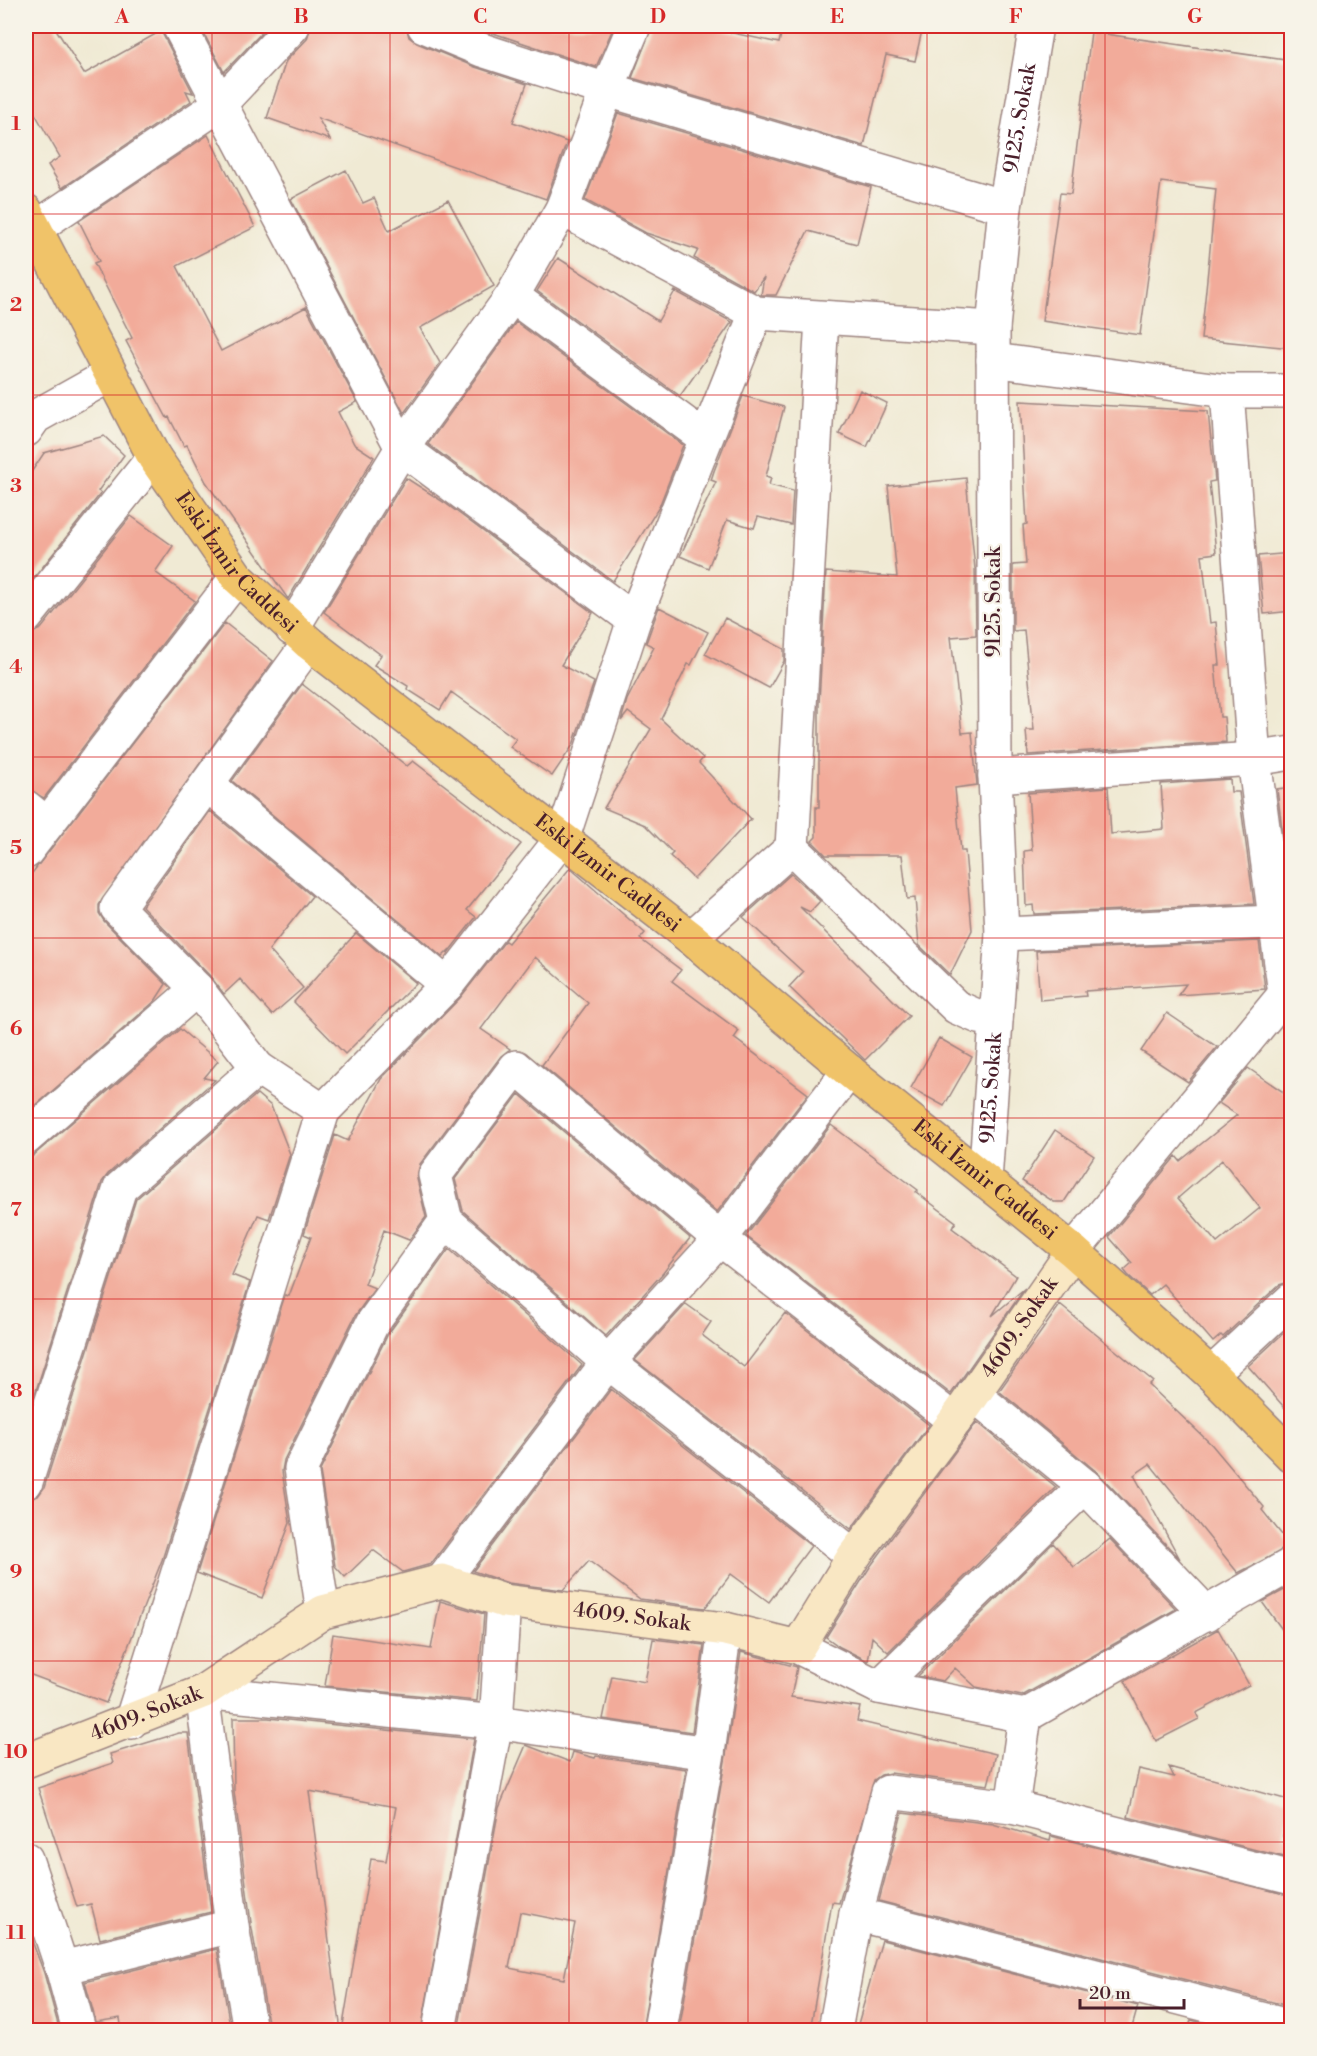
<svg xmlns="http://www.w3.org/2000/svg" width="1317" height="2056" viewBox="0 0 1317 2056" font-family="'Libre Bodoni',serif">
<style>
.building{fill:#f2ab9a;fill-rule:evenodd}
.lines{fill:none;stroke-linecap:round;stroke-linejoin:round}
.street-casing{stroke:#9d8480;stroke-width:36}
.secondary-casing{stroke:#9d8480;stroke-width:36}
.primary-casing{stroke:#9d8480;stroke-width:36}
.street{stroke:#fff;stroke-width:33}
.secondary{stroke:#f9e7c3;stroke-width:33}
.primary{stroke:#f0c369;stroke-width:33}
.grid{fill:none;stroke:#d62828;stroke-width:1.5;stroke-opacity:0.55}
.labels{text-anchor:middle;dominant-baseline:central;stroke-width:4.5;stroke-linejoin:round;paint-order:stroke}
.street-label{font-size:21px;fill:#4a1f2b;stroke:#f7f3e8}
.neatline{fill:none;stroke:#d62828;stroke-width:2}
.grid-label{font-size:20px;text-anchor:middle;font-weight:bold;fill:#d62828}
</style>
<rect width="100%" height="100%" fill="#f7f3e8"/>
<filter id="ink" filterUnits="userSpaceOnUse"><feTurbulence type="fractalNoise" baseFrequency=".0167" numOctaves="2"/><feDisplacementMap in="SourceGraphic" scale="12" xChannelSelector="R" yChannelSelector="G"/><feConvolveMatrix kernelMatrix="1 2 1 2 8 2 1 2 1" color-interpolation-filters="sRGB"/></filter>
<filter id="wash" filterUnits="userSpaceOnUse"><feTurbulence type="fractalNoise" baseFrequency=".008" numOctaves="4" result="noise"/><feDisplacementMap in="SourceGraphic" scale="24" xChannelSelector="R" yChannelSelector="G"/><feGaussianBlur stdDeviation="1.35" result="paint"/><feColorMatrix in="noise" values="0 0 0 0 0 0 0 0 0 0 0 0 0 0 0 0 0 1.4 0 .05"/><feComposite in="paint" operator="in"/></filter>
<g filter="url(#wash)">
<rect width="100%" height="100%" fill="#f0ead4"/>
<g id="blocks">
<path class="building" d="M 26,26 L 54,26 L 84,74 L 161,31 L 193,93 L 186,91 L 191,101 L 62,188 L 48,165 L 60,157 L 26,98 Z
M 200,26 L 268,26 L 224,72 Z
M 311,26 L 406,26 L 409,37 L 417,43 L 475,67 L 527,84 L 513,122 L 567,142 L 546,199 L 318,118 L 330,140 L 267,118 L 286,61 L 307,39 Z
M 472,26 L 614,26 L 596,67 Z
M 652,26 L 721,26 L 719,30 L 779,43 L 783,26 L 923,26 L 915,61 L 886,55 L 864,146 L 632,78 Z
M 1091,32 L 1292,61 L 1292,348 L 1201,339 L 1216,189 L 1161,182 L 1140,335 L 1042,321 L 1060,193 L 1071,194 Z
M 618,113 L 871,187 L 857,244 L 808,231 L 776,295 L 761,295 L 764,277 L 754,291 L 694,258 L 698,250 L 646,233 L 585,200 Z
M 208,135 L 255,227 L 177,266 L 221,351 L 306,307 L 357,402 L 338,412 L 354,444 L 374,457 L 288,599 L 206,482 L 187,445 L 184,446 L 169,417 L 167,418 L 126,341 L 132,338 L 94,263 L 99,261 L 79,221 Z
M 346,170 L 363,203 L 374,198 L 389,231 L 448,200 L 494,286 L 420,328 L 440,363 L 404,413 L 291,199 Z
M 558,258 L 658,321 L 675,291 L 732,322 L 680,396 L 537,291 Z
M 516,322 L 683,445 L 659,507 L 613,581 L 428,444 Z
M 860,390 L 887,403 L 867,447 L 839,434 Z
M 743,396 L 784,407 L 766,476 L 771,478 L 769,485 L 793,491 L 791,525 L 758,517 L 754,528 L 727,520 L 708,568 L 680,556 L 716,482 L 711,480 L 714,471 Z
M 1020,401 L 1208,411 L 1215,481 L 1209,482 L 1216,553 L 1202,555 L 1210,623 L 1216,622 L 1220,665 L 1215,665 L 1220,717 L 1224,717 L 1226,742 L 1028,755 L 1026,730 L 1034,730 L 1024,630 L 1013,631 L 1013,565 L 1026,564 L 1023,525 L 1027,524 Z
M 104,436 L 124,455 L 98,491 L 101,493 L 26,588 L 26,480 L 44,453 Z
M 406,478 L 445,503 L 593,613 L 561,665 L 594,682 L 573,745 L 552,776 L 510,747 L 516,739 L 451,692 L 440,710 L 407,689 L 408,686 L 374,665 L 381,655 L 324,612 Z
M 966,478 L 975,569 L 976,635 L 951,637 L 962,733 L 972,732 L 977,785 L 955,788 L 961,851 L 965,851 L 972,930 L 950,975 L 919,945 L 915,898 L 907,899 L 902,855 L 826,855 L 812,841 L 816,837 L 816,807 L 819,807 L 819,703 L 826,572 L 897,577 L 888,486 Z
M 131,516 L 173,546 L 155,572 L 195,601 L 44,798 L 26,789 L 26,635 L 41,629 Z
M 1292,553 L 1292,611 L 1264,614 L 1258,556 Z
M 659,607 L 708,632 L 691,665 L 688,664 L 661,719 L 703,758 L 699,763 L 751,819 L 694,879 L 670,856 L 673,853 L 645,825 L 604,808 L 651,729 L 628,712 L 621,721 L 627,700 L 654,647 L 646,643 Z
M 725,618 L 784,649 L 784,661 L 769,688 L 705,654 Z
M 225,623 L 273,661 L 99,905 L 99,913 L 104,921 L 166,984 L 155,1001 L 26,1114 L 26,881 Z
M 302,684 L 407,766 L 413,761 L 521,844 L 467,910 L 476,917 L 447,954 L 450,949 L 442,957 L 232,781 Z
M 1230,779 L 1231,792 L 1239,792 L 1254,904 L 1034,914 L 1033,905 L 1026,906 L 1024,851 L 1032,850 L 1028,793 L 1108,787 L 1111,834 L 1164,829 L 1161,784 Z
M 1292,787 L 1292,875 L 1288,876 L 1277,789 Z
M 210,811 L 312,896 L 269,950 L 303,988 L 272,1015 L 240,979 L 224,994 L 210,976 L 142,906 Z
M 570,868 L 645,933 L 640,939 L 681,970 L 672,981 L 739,1031 L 734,1038 L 808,1094 L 717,1212 L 542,1065 L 588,1003 L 535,957 L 481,1029 L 510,1049 L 501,1056 L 420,1164 L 417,1179 L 426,1217 L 409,1240 L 384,1230 L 365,1284 L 375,1288 L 355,1316 L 284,1460 L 282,1471 L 290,1523 L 262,1598 L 197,1573 L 285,1295 L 289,1296 L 311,1237 L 304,1234 L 335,1135 L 348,1141 L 381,1079 L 460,998 L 505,941 L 508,943 Z
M 791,874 L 820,901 L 810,912 L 800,907 L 909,1016 L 865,1060 L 789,987 L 803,972 L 743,917 Z
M 356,933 L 416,983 L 345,1054 L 294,1002 Z
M 1259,941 L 1265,989 L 1178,995 L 1186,984 L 1085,991 L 1086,996 L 1040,1000 L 1036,951 Z
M 1167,1013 L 1217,1047 L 1188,1082 L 1141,1051 Z
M 180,1029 L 218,1061 L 204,1078 L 215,1080 L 108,1174 L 102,1182 L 26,1422 L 26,1162 Z
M 939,1038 L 972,1057 L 944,1106 L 911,1088 Z
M 1248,1068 L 1292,1098 L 1292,1281 L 1279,1285 L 1223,1337 L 1221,1335 L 1213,1342 L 1163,1284 L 1150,1295 L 1128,1275 L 1124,1270 L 1132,1263 L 1109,1237 L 1176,1156 L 1180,1161 L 1237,1115 L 1219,1103 ZM 1222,1160 L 1260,1208 L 1217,1243 L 1178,1198 Z
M 257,1094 L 271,1106 L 290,1154 L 269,1219 L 258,1215 L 232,1275 L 250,1282 L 162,1560 L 106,1703 L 26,1673 L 26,1500 L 38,1496 L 44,1488 L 136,1199 Z
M 519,1094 L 690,1238 L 663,1273 L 606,1336 L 463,1211 L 455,1179 Z
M 831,1125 L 918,1190 L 916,1192 L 956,1222 L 952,1228 L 1016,1276 L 992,1316 L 1025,1288 L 951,1394 L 746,1236 Z
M 1055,1130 L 1094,1156 L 1064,1202 L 1054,1202 L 1022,1181 Z
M 449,1249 L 582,1365 L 431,1564 L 403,1572 L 373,1550 L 345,1577 L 335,1566 L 320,1471 L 388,1334 Z
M 686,1304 L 711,1322 L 702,1335 L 744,1367 L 785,1313 L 929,1425 L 851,1529 L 635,1360 Z
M 1060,1305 L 1153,1381 L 1149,1385 L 1212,1445 L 1264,1507 L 1262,1510 L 1291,1546 L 1238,1573 L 1150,1464 L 1134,1475 L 1180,1559 L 1097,1472 L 999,1391 Z
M 1292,1325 L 1292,1416 L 1248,1366 Z
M 611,1389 L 811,1546 L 769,1602 L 731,1574 L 705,1608 L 640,1599 L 589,1561 L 563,1590 L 508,1583 L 473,1571 Z
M 977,1422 L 1056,1487 L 888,1652 L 872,1637 L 868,1661 L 840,1647 L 826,1637 L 870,1567 Z
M 1110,1539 L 1176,1609 L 1022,1696 L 976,1687 L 955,1668 L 943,1681 L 918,1676 L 1053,1543 L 1074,1567 Z
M 1292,1586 L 1292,1643 L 1262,1602 Z
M 440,1601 L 484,1614 L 477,1701 L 325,1686 L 333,1634 L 431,1649 Z
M 1218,1629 L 1249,1685 L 1196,1713 L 1199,1719 L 1156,1741 L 1125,1681 Z
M 653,1639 L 704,1645 L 692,1732 L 603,1719 L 612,1676 L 645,1682 Z
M 741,1652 L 797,1667 L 791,1697 L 860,1707 L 857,1721 L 996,1754 L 988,1785 L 890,1773 L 881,1775 L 874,1780 L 839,1903 L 832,1902 L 810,2031 L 679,2031 L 726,1756 Z
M 233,1718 L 268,1718 L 474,1739 L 421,2031 L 342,2031 L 371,1859 L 386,1861 L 396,1807 L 309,1791 L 341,2031 L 275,2031 L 274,2021 L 268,2022 L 251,1923 L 234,1791 Z
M 179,1733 L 188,1733 L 211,1912 L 100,1939 L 91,1904 L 77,1907 L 38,1788 L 113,1763 L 110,1754 Z
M 526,1745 L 570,1762 L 573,1752 L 595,1758 L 596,1756 L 686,1769 L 642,2031 L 458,2031 L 499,1808 ZM 520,1912 L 575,1923 L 564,1979 L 509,1968 Z
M 1169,1767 L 1292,1801 L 1283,1836 L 1292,1837 L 1292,1859 L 1128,1817 L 1139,1769 L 1174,1777 Z
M 902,1813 L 993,1824 L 1050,1841 L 1051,1836 L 1292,1896 L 1292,2007 L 879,1901 Z
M 26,1925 L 44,1973 L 59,2028 L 26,2031 Z
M 882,1940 L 1138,2006 L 1131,2031 L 856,2031 Z
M 217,1949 L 230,2027 L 206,2031 L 122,2031 L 120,2018 L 96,2022 L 85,1982 Z
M 1191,2020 L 1231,2031 L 1188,2031 Z"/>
</g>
</g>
<g filter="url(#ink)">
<use href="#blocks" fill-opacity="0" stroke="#9d8480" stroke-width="1.5"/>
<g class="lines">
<g class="street-casing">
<g id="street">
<path d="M 179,26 L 402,448 L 634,620"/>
<path d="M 424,26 L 482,50 L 607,90 L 1005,207"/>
<path d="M 562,209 L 756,313 L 993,328"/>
<path d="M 34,229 L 219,105 L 293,26"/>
<path d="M 512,296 L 705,438"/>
<path d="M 993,360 L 1227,391 L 1292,391"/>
<path d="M 1227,391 L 1254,759 L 1285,994"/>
<path d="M 26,430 L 35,417 L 110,375"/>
<path d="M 26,617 L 154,457"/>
<path d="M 292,629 L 402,448 L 512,296 L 562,209 L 607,90 L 634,26"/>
<path d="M 995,776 L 1254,759 L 1292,753"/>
<path d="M 207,784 L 447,985"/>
<path d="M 26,807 L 47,824"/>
<path d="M 792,848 L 956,1007 L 979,1017 L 996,1019"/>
<path d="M 26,852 L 237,577"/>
<path d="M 1002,934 L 1274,922"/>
<path d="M 691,938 L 792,848 L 822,318"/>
<path d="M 258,1068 L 197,989 L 117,908 L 309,643"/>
<path d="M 26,1138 L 197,989"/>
<path id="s1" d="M 985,1181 L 1002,934 L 995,776 L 993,328 L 1005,207 L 1036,26"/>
<path d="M 446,1221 L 608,1362 L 854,1556"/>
<path d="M 1073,1251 L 1285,994 L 1292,990"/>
<path d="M 1211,1374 L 1292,1299"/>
<path d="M 973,1394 L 1085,1486 L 1207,1614"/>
<path d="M 26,1482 L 120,1188 L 258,1068 L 323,1111"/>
<path d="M 442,1581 L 608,1362 L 720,1239 L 849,1071"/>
<path d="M 323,1612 L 301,1468 L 372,1324 L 446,1221 L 435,1175 L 516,1067 L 720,1239 L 955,1421"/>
<path d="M 798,1647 L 879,1687 L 1025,1716"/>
<path d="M 879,1687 L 1085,1486"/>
<path d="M 131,1722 L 323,1111 L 447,985 L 563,837 L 634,620 L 756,313"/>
<path d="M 1012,1807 L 1025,1716 L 1292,1564"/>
<path d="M 26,1859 L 62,1968 L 79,2030"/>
<path d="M 1292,1878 L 1012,1807 L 888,1792 L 856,1914 L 1292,2027"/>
<path d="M 62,1968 L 232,1926"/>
<path d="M 250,2030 L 232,1926 L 202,1692 L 496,1722 L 708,1753"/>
<path d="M 439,2030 L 496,1722 L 504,1601"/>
<path d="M 660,2030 L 708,1753 L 725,1629"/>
<path d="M 835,2030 L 856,1914"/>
</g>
</g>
<g class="secondary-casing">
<g id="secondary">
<path id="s2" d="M 26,1761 L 202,1692 L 323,1612 L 442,1581 L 504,1601 L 725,1629 L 798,1647 L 854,1556 L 955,1421 L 1073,1251"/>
</g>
</g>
<g class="primary-casing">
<g id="primary">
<path id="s3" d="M 26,211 L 154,457 L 237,577 L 309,643 L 691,938 L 849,1071 L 1073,1251 L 1211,1374 L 1292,1456"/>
</g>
</g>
<use href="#street" class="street"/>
<use href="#secondary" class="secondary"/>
<use href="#primary" class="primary"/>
</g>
</g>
<path class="grid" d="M 212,26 L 212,2030M 390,26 L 390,2030M 569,26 L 569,2030M 748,26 L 748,2030M 927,26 L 927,2030M 1105,26 L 1105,2030M 26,214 L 1292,214M 26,395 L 1292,395M 26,576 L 1292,576M 26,757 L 1292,757M 26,938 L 1292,938M 26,1118 L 1292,1118M 26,1299 L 1292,1299M 26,1480 L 1292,1480M 26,1661 L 1292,1661M 26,1842 L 1292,1842"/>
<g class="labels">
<g class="street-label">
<text stroke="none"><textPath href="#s1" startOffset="1065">9125. Sokak</textPath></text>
<text stroke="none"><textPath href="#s3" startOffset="412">Eski İzmir Caddesi</textPath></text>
<text transform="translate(994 602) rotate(-90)">9125. Sokak</text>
<text stroke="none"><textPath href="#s3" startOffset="898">Eski İzmir Caddesi</textPath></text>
<text stroke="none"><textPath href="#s1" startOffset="93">9125. Sokak</textPath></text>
<text stroke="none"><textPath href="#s3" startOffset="1384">Eski İzmir Caddesi</textPath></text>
<text stroke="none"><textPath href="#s2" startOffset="1209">4609. Sokak</textPath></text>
<text stroke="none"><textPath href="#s2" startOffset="651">4609. Sokak</textPath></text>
<text stroke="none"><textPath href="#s2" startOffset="129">4609. Sokak</textPath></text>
</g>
</g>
<rect width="1317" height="2056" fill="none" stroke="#f7f3e8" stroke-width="66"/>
<path d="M1080 1999v9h104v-9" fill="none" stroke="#4a1f2b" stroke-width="3"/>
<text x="1089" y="1999" font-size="18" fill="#4a1f2b" stroke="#f7f3e8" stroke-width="4.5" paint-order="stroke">20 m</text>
<rect x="33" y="33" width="1251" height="1990" class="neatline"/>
<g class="grid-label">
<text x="122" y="23">A</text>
<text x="301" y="23">B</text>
<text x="480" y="23">C</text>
<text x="658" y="23">D</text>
<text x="837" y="23">E</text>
<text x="1016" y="23">F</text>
<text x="1195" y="23">G</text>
<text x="16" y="130">1</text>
<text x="16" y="311">2</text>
<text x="16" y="492">3</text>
<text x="16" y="673">4</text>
<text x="16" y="854">5</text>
<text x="16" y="1035">6</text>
<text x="16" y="1216">7</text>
<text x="16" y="1397">8</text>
<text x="16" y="1578">9</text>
<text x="16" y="1758">10</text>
<text x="16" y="1939">11</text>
</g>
</svg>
